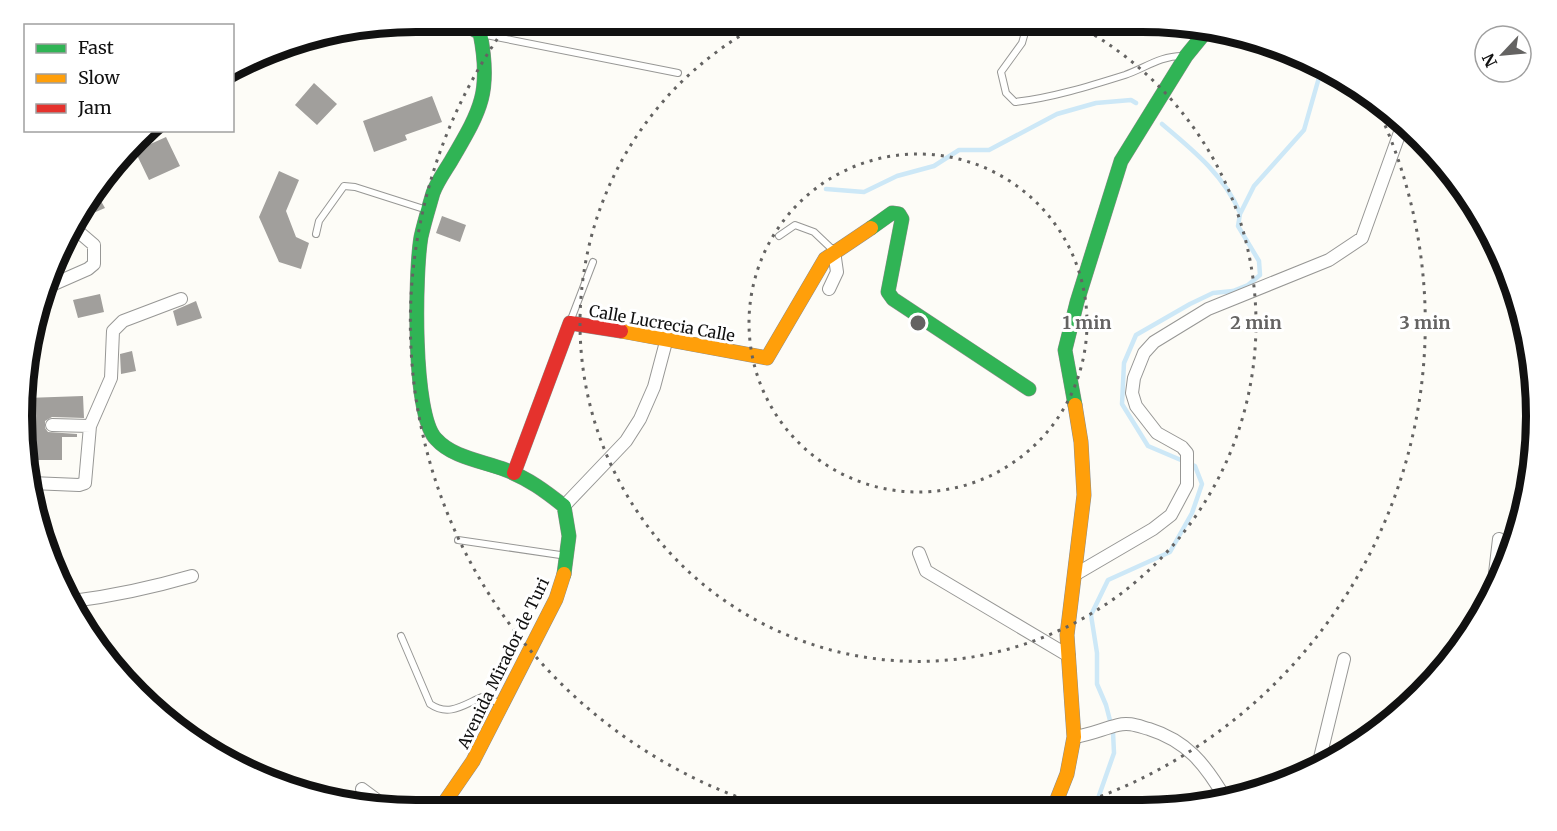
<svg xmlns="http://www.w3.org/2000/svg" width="1557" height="831" viewBox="0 0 1557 831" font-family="Merriweather,serif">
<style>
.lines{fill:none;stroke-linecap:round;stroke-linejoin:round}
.stream{stroke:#cde8f7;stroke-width:4.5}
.building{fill:#a19f9c}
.lane-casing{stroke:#979795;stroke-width:8}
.street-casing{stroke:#979795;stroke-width:14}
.fast-casing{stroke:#8e8d8b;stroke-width:15}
.slow-casing{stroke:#8e8d8b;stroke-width:15}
.jam-casing{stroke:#8e8d8b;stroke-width:15}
.lane{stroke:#fffffe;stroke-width:6}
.street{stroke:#fffffe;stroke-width:12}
.fast{stroke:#30b455;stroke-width:14}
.slow{stroke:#ff9f0a;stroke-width:14}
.jam{stroke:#e5322d;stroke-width:14}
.ring{fill:none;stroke:#646362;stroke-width:3;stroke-dasharray:3 6}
.labels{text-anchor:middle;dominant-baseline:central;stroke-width:6;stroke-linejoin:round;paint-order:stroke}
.street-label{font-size:16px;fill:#111;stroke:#fff}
.rim{fill:none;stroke:#111;stroke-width:8}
.centre{fill:#646362;stroke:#fff;stroke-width:3}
.ring-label{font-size:18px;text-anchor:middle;font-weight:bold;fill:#646362;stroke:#fff;stroke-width:6;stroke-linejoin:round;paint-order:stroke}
</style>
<rect width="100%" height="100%" fill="#fdfcf7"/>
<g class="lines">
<path class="stream" d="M 1162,124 C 1193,150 1224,175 1240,213
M 826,189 L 864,192 L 897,176 L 934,166 L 959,150 L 989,150 L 1057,114 L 1096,103 L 1131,100 L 1136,103
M 1095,807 L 1114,753 L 1113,732 L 1106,705 L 1097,684 L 1097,653 L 1091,615 L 1108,580 L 1170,552 L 1192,513 L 1202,484 L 1195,466 L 1148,446 L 1122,404 L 1124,363 L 1136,335 L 1190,304 L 1213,293 L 1233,291 L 1248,285 L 1260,275 L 1259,261 L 1238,226 L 1240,214 L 1254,186 L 1304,130 L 1322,67"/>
</g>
<path class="building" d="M 314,83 L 337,104 L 317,125 L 295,105 Z
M 432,96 L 442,122 L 405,135 L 407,140 L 374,152 L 363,121 Z
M 166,137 L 180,166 L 149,180 L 135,151 Z
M 279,171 L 299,180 L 286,211 L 296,237 L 309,243 L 301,269 L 279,262 L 259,217 Z
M 94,189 L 105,208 L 91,214 L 85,201 Z
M 442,216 L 466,225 L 460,242 L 436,233 Z
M 100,294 L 104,312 L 78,318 L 73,300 Z
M 196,301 L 202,318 L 177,326 L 173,311 Z
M 132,351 L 136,371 L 121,374 L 120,354 Z
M 83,396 L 84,418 L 52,417 L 45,421 L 45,428 L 48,432 L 77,434 L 77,437 L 62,437 L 62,460 L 26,460 L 22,442 L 26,398 Z"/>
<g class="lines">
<g class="lane-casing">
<path id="lane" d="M 1028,22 L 1022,43 L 1001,72 L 1006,93 L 1015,102 C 1051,98 1090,86 1125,75 C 1145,68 1160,56 1182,56
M 481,34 L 678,73
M 316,234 L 319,221 L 344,186 L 355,187 L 427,210
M 779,236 L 795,225 L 814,232 L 834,251
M 570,322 L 593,262
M 458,540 L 567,556
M 401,636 L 430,704 C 449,717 463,705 482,697 L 500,703"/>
</g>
<g class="street-casing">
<path id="street" d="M 47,287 L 88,269 L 94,264 L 94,245 L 73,227
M 829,289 L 837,272 L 834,251
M 52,425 L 90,426
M 31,483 L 79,485 L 85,483 L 90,426 L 111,378 L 113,331 L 123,321 L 181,299
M 564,506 L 626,441 L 640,419 L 654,387 L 667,338
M 919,553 L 926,571 L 1069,656
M 1076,574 L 1153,529 L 1171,515 L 1187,485 L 1187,453 L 1182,447 L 1157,433 L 1136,406 L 1132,393 L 1134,378 L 1144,353 L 1154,342 L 1208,309 L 1329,260 L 1362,238 L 1404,121
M 1493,590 L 1499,539
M 73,601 C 112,596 154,587 192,576
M 1074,737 C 1090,735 1102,729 1118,725 C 1129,722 1138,726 1149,729 C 1187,741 1205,764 1225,798
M 1318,766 L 1344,659
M 362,789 L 389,809"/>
</g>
<g class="fast-casing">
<path id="fast" d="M 459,21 L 480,33 C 492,93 480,111 451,161 C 445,171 437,182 433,193 C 429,207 424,223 421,237 C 415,272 412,415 436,439 C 453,458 483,461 506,470 C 529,479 545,491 564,506 L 569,536 L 564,574
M 871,228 L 892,213 L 899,214 L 902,219 L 888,292 L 893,299 L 1029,389
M 1075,405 L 1065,350 L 1077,302 L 1121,161 L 1186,56 L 1208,29"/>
</g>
<g class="slow-casing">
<path id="slow" d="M 621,331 L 767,358 L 825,259 L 871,228
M 1054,807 L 1067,774 L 1074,737 L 1067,635 L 1084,495 L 1081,442 L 1075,405
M 440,809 L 473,761 L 556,599 L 564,574"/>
</g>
<g class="jam-casing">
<path id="jam" d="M 514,473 L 570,323 L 621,331"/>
</g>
<use href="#lane" class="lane"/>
<use href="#street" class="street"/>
<use href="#fast" class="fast"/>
<use href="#slow" class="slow"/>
<use href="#jam" class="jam"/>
</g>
<g class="ring">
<circle cx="918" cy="323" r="169"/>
<path d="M1071 22A338 338 0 1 1 765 22"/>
<path d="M770 808A507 507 0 0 1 510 21M1374 101A507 507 0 0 1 1070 807"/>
</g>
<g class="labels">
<g class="street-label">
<text transform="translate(662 323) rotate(10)">Calle Lucrecia Calle</text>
<text transform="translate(503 663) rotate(-64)">Avenida Mirador de Turi</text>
</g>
</g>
<path d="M0 0H1557V831H0ZM416 32H1142A384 384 0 0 1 1526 416V416A384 384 0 0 1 1142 800H416A384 384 0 0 1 32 416V416A384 384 0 0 1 416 32Z" fill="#fff" fill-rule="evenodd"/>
<path class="rim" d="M416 32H1142A384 384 0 0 1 1526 416V416A384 384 0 0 1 1142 800H416A384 384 0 0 1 32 416V416A384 384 0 0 1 416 32Z"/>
<circle cx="918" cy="323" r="9" class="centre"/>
<g class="ring-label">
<text x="1087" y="329">1 min</text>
<text x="1256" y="329">2 min</text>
<text x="1425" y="329">3 min</text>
</g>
<rect x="24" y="24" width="210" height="108" fill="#ffffff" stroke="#a0a0a0" stroke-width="1.5"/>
<rect x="36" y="44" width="30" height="9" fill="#30b455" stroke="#a0a0a0" stroke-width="1.5"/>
<text x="78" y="54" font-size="18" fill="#111111">Fast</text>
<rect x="36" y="74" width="30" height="9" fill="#ff9f0a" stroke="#a0a0a0" stroke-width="1.5"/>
<text x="78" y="84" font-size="18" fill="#111111">Slow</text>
<rect x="36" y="104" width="30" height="9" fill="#e5322d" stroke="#a0a0a0" stroke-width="1.5"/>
<text x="78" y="114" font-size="18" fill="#111111">Jam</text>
<g transform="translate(1503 54) rotate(244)"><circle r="28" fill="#ffffff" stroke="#a0a0a0" stroke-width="1.5"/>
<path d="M0-4.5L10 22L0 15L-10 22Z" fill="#646362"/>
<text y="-9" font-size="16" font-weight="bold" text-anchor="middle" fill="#111111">N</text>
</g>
</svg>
